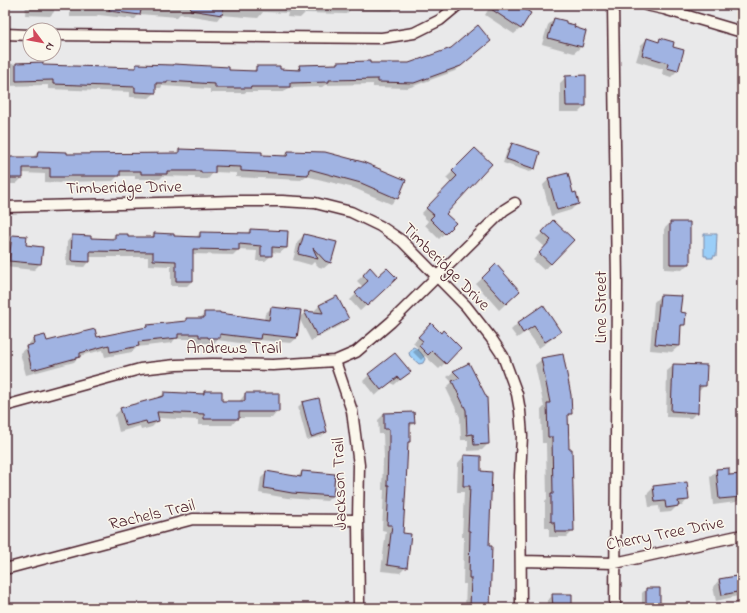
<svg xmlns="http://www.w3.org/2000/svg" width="747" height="613" viewBox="0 0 747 613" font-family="'Indie Flower',sans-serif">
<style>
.water{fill:#9acef8;stroke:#7a88a6}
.shadow{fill:#0003}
.building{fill:#a0b3e2;stroke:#4a1f2b}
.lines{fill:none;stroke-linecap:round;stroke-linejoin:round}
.street-casing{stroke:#4a1f2b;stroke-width:13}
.street{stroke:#fbf7ec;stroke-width:10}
.labels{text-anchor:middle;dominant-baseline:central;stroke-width:3;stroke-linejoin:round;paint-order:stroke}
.street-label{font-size:17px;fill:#4a1f2b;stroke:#fbf7ec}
</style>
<rect width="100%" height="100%" fill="#e9e9ea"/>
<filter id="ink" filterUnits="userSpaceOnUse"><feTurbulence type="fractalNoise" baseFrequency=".025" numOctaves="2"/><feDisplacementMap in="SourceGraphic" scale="8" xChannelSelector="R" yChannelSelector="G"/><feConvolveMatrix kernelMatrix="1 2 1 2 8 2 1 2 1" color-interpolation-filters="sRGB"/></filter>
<g filter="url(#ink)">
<path class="water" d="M 704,234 L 717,234 L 716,256 L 713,256 L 713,258 L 707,258 L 707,256 L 704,256 Z
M 413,347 C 418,348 423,355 425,359 L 423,363 L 419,364 L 410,356 L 409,353 Z"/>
<path class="shadow" d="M 26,5 L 54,5 L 54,12 L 50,16 L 25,15 Z
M 70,5 L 396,5 L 392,11 L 350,10 L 346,14 L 305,13 L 300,18 L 287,17 L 288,13 L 263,12 L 258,18 L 221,15 L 217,20 L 180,14 L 177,17 L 139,14 L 135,19 L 98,15 L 95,17 L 70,17 Z
M 491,5 L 517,5 L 521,28 L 514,34 L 485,15 Z
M 554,19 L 573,28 L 585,31 L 581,47 L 574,53 L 542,44 L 548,25 Z
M 647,39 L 658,42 L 660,39 L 671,48 L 678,70 L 671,77 L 662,74 L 663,69 L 636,61 L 641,45 Z
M 485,46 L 455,71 L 408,88 L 373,87 L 373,84 L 325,85 L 322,87 L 288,88 L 284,92 L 246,92 L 244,93 L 210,93 L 210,89 L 162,86 L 161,88 L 155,88 L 155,93 L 149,98 L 130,97 L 130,92 L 48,89 L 48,85 L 5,86 L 5,64 L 42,63 L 42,66 L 133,69 L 136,65 L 228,71 L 252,72 L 257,67 L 279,70 L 295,71 L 300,66 L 335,65 L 337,63 L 409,64 Z
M 742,72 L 742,88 L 737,86 Z
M 566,77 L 585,106 L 579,112 L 560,112 L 560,83 Z
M 512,144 L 534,168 L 530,172 L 503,163 L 508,148 Z
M 475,149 L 445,214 L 454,223 L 439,239 L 425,225 L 428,221 L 421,214 L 451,183 L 446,178 Z
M 179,150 L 283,157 L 288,152 L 397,198 L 391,204 L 354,188 L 306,176 L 301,180 L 236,177 L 236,173 L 214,172 L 208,179 L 195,179 L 195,177 L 163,176 L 160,179 L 135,179 L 135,176 L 118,176 L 113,181 L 61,182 L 60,183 L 45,182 L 45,174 L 22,173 L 22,178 L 16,184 L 5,184 L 5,158 L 32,158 L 38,152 L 66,155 L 175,154 Z
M 549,179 L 573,194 L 577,204 L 571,210 L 551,216 L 543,185 Z
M 553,222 L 572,240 L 544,270 L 533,260 L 545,247 L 536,239 Z
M 671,222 L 689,263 L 682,270 L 664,269 L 664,229 Z
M 250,230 L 286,248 L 280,253 L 271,252 L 271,256 L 265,261 L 256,261 L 257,251 L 238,250 L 233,255 L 192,254 L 192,281 L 187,286 L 171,286 L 171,266 L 148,265 L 148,257 L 89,257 L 89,261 L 84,267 L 66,266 L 67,242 L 72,236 L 90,239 L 111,239 L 115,235 L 127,238 L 150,238 L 154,234 L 173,237 L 195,238 L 200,233 L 246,234 Z
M 304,235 L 331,262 L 324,268 L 319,267 L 314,262 L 311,265 L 293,260 L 298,241 Z
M 12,236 L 25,246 L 40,264 L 34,270 L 5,267 L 5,241 L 7,241 Z
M 496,266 L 513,297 L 499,310 L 476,284 Z
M 370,269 L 378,278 L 389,285 L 360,311 L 350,300 L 363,287 L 357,281 Z
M 660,296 L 679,313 L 684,324 L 680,328 L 679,346 L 672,352 L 650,350 L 654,302 Z
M 337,297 L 348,319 L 341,325 L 311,341 L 299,318 L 297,338 L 291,343 L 259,340 L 254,345 L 217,340 L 214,343 L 203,343 L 203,342 L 194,342 L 194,339 L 175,339 L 172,343 L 137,347 L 132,352 L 105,357 L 103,350 L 79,356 L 74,362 L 26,375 L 20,353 L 28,346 L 28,345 L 33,339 L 46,343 L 97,338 L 145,328 L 147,326 L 184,322 L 187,319 L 199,319 L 205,313 L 264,320 L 265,314 L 271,308 L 299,318 L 305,312 L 312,313 L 319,306 Z
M 543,307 L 559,331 L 553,338 L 539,348 L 527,331 L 517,338 L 511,330 L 517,324 Z
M 431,325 L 441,334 L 460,348 L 439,369 L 425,356 L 421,360 L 413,352 L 418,348 L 413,343 Z
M 542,359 L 571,413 L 567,417 L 573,531 L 567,537 L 549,537 L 549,528 L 545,528 L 545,501 L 547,499 L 546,443 L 542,443 L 541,410 L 544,407 L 535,365 Z
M 468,364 L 486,399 L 488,444 L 482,450 L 468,451 L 468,440 L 461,440 L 460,417 L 446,388 L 452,382 L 447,377 L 453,372 Z
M 674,365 L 705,385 L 698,392 L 697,412 L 691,418 L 666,417 L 667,371 Z
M 409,372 L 394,385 L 391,382 L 375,396 L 363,381 L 369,375 Z
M 204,392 L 221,402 L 239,402 L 245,394 L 278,411 L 272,418 L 238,418 L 232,425 L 198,425 L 198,420 L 158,418 L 158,421 L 152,427 L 141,430 L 140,426 L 119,432 L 115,415 L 121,409 L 159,398 L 164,393 L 201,395 Z
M 302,403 L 326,432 L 322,436 L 307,440 L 298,407 Z
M 384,414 L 414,423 L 409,428 L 409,441 L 407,444 L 402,534 L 406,567 L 400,573 L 381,571 L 386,531 L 382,530 L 384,490 L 382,490 L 383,459 L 384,458 L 383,434 L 379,434 L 378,420 Z
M 464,456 L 480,472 L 488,547 L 489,608 L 465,608 L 466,584 L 463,584 L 464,537 L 462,537 L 464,492 L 457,492 L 458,463 Z
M 717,470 L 729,476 L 742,475 L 742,497 L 736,502 L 713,505 L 710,477 Z
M 267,472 L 297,477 L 302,472 L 334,475 L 332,496 L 327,501 L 287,498 L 259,493 L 261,478 Z
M 654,487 L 688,499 L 682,506 L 677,506 L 671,512 L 660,513 L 659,506 L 649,507 L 647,494 Z
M 742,576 L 742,595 L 716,601 L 713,587 L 719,580 Z
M 646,589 L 659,608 L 642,608 L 642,593 Z
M 553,595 L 571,608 L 547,608 L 547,601 Z"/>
<path class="building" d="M 110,5 L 142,5 L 140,15 L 109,11 Z
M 191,5 L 224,5 L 222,15 L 190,10 Z
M 485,5 L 518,5 L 531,13 L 521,29 Z
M 554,18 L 566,21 L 566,23 L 575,25 L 574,27 L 586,31 L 582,47 L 548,38 Z
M 478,25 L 491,41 L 461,66 L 414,83 L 378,82 L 378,79 L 329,80 L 329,82 L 290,83 L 290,87 L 251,87 L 251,88 L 215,88 L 215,84 L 167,81 L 167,83 L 156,83 L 156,93 L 135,92 L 135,87 L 53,84 L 53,80 L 16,81 L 16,63 L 43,62 L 43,65 L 136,68 L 136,64 L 174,65 L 174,64 L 229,67 L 229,70 L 256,71 L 256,66 L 280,66 L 280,69 L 300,70 L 299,65 L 337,64 L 337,62 L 370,61 L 370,63 L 409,63 L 451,48 Z
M 647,38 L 659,42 L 660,38 L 674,42 L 673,47 L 684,50 L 678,71 L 667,68 L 668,63 L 642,55 Z
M 586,75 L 586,106 L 566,106 L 565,76 Z
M 512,143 L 540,152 L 535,169 L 506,159 Z
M 475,148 L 492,164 L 446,214 L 456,223 L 445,234 L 430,219 L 434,215 L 426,208 L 457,176 L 452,171 Z
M 179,149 L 262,152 L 262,155 L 287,156 L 288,151 L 325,152 L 363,162 L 406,180 L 398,199 L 361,183 L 309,169 L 308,175 L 241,171 L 241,167 L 215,166 L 215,173 L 201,173 L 201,171 L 167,171 L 167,174 L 141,174 L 141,171 L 120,171 L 120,176 L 67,176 L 67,177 L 50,177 L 50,168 L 23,168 L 23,178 L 5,178 L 5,157 L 37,157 L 38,151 L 67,152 L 67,154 L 179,153 Z
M 568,173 L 573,193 L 576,192 L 579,204 L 557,210 L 548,178 Z
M 553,220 L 574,240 L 551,264 L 539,253 L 551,240 L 542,232 Z
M 670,222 L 690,222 L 690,264 L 670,264 Z
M 250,229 L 288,231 L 287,248 L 272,247 L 272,256 L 261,256 L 261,246 L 239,244 L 239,250 L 193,249 L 193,281 L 176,281 L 176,261 L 153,260 L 153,252 L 90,251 L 90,262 L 71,261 L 72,235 L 91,236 L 91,238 L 115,239 L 115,234 L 128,234 L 128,237 L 154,237 L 154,233 L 174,234 L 174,236 L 200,237 L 200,232 L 250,233 Z
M 304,234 L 337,242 L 331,263 L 325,261 L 313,248 L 318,259 L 298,254 Z
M 12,235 L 27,236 L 26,245 L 43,247 L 41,264 L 9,261 Z
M 496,264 L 520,291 L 506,304 L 482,278 Z
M 370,267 L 378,276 L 387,268 L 397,278 L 367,306 L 355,293 L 368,281 L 363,275 Z
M 660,295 L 682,296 L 680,312 L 686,313 L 685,325 L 681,325 L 680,346 L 655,344 Z
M 337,296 L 349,319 L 317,336 L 304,311 L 323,313 L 319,305 Z
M 543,305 L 561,332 L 545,342 L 534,326 L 523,333 L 517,323 Z
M 271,307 L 301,310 L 297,338 L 261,334 L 260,339 L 220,334 L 220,338 L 208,338 L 208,337 L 199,337 L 199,334 L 178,334 L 178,338 L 138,342 L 139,346 L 110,352 L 109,345 L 80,353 L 80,357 L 32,370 L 26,346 L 34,344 L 33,338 L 45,335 L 47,341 L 95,329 L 97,337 L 147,327 L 147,325 L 186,321 L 186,318 L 204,318 L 204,312 L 220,312 L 220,313 L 269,320 Z
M 431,323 L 441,333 L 443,330 L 461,348 L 446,364 L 432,351 L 428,355 L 419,346 L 423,341 L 418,337 Z
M 395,353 L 411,372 L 400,380 L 398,377 L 381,390 L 368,374 Z
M 563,354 L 571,395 L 572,414 L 568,414 L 569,449 L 572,449 L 574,532 L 555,532 L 554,522 L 551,522 L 551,494 L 553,494 L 552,437 L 548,437 L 547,403 L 550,403 L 541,358 Z
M 469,363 L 487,398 L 489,444 L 474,445 L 473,434 L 467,435 L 466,410 L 452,381 L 460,378 L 453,371 Z
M 673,364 L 707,365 L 706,386 L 699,386 L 698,413 L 671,411 Z
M 204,391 L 222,391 L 222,401 L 245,401 L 245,393 L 279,393 L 279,412 L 239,412 L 239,419 L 204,419 L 204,414 L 157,412 L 159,421 L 147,424 L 146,421 L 126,426 L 120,408 L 164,396 L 164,392 L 204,394 Z
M 319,398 L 327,432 L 311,437 L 302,402 Z
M 414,412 L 415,423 L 410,423 L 410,442 L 408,442 L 406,485 L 403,533 L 411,534 L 407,568 L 387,565 L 392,525 L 387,525 L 389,485 L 387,485 L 388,452 L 389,452 L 389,429 L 384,429 L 384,413 Z
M 464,455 L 481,456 L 481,471 L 492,472 L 489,546 L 492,546 L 490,608 L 470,608 L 471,578 L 469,578 L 470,531 L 468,531 L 470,486 L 463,486 Z
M 729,468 L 729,475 L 742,474 L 742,497 L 719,499 L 716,469 Z
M 266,471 L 301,477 L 302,471 L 335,474 L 333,496 L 292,493 L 264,488 Z
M 687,482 L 689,500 L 678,501 L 679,506 L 666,508 L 665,501 L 655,502 L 653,486 Z
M 742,575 L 742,591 L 722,595 L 719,579 Z
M 646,588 L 660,588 L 660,608 L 646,608 Z
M 552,594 L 572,594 L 572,608 L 553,608 Z"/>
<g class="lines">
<g class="street-casing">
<path id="street" d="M 613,5 L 617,282 L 615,608
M 646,5 L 664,9 L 742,32
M 5,34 L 30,35
M 54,35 L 382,38 L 414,33 L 440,20 L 458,5
M 5,207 L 235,201 L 282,201 L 315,203 L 351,212 L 380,226 L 402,241 L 466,306 L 491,338 L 503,356 L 517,394 L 520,411 L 522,436 L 520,476 L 521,608
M 335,361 L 352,411 L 359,465 L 358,520 L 359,608
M 5,406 L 140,369 L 176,365 L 212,364 L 273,365 L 335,361 L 356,352 L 391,322 L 504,210 L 515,203
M 521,561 L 615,563 L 742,535
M 5,569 L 193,519 L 358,520"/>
</g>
<use href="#street" class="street"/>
</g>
</g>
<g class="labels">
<g class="street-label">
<text transform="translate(124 188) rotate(-1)">Timberidge Drive</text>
<text transform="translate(446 267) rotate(45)">Timberidge Drive</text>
<text transform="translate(601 307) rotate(-90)">Line Street</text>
<text x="234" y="348">Andrews Trail</text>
<text transform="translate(340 484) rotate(-92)">Jackson Trail</text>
<text transform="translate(152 515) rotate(-13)">Rachels Trail</text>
<text transform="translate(665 534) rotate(-11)">Cherry Tree Drive</text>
</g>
</g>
<rect width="747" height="613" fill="none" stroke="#fbf7ec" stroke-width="20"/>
<rect x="10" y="10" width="727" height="593" fill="none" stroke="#4a1f2b" stroke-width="1.5" filter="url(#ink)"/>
<g transform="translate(42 42) rotate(122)"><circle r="19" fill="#fbf7ec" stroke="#b4a19f"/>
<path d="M0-3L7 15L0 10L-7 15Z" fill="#d1495b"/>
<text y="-6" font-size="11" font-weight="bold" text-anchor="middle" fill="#4a1f2b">N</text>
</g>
</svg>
